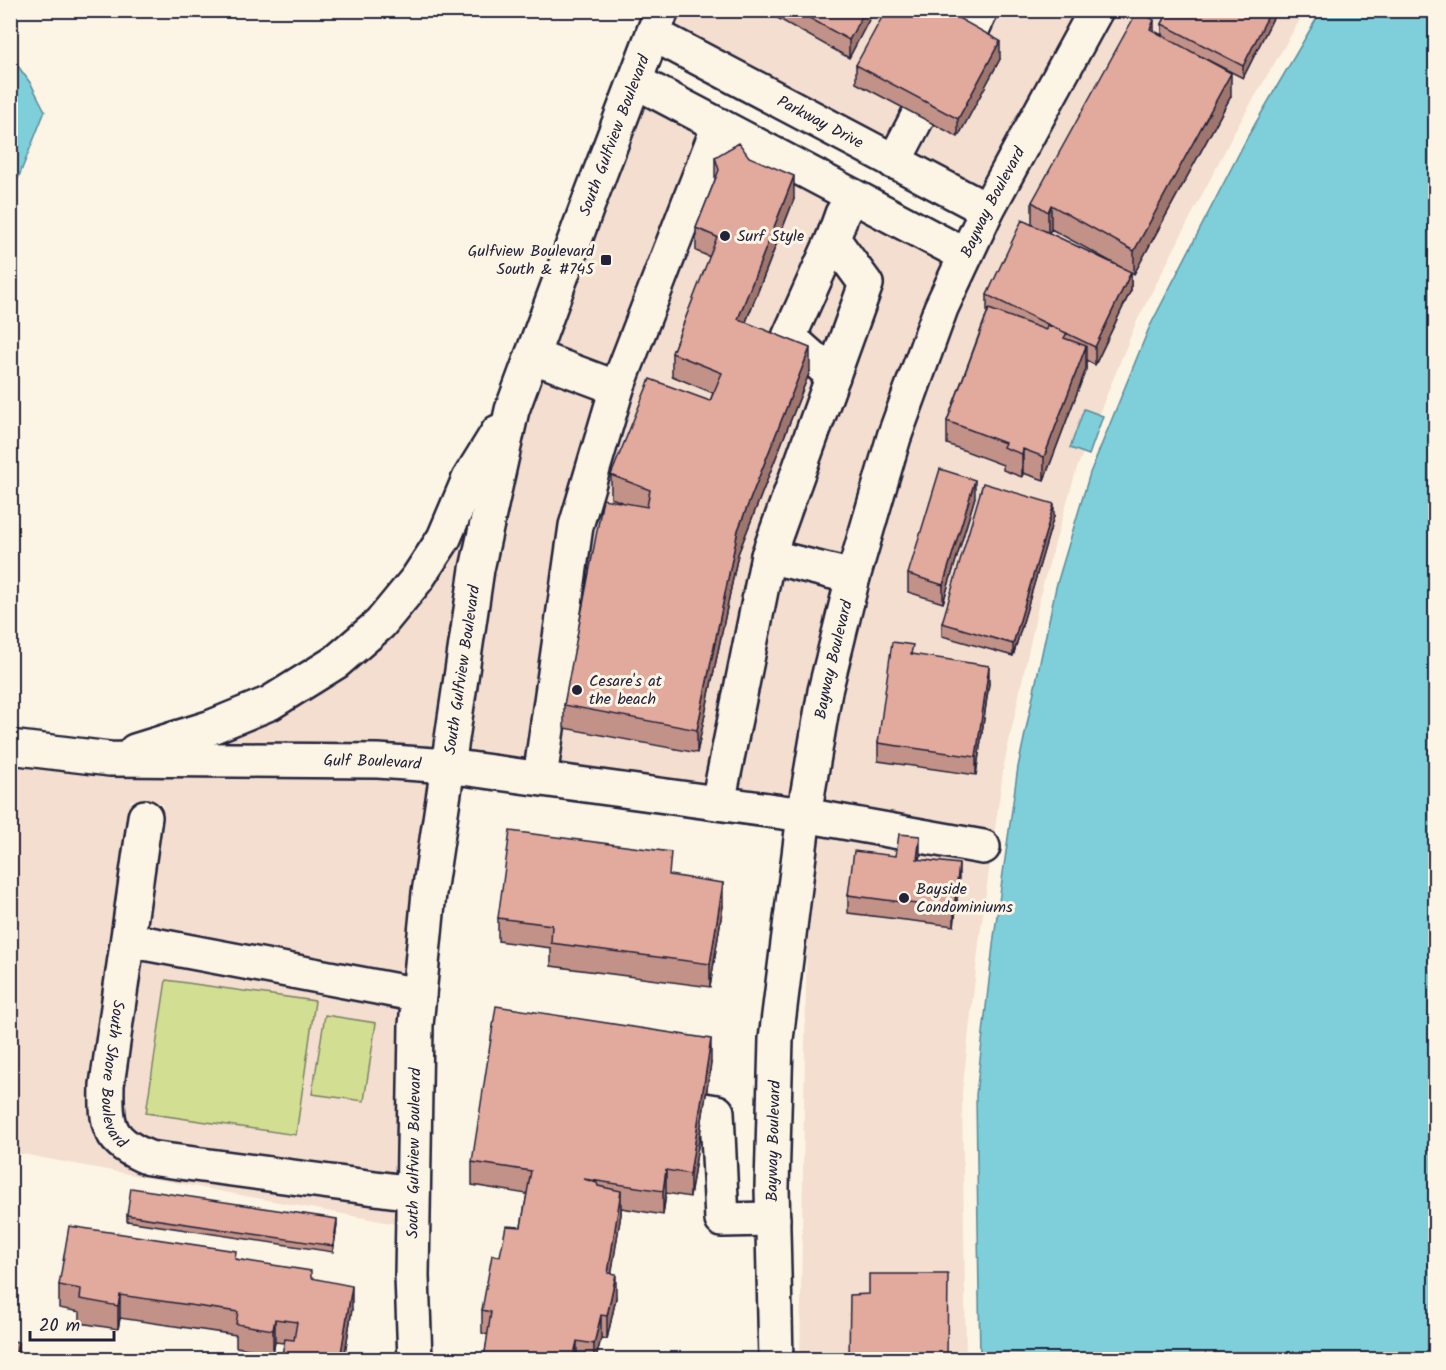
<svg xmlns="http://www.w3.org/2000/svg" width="1446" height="1370" viewBox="0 0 1446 1370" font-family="Kalam,sans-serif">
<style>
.built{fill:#f4decf}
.green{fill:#d2df92;stroke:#7a8066;stroke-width:1.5}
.water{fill:#7ecfd9;stroke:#598a9a;stroke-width:1.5}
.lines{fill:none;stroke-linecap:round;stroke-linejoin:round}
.minor-casing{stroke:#22223b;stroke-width:38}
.major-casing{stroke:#22223b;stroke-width:38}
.minor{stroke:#fcf5e5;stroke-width:33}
.major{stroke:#fcf5e5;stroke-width:33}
.wall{fill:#c29187;stroke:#22223b;stroke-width:1.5;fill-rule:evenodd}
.shaded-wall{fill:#9e766e;stroke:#22223b;stroke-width:1.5}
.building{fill:#e2a99d;stroke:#22223b;stroke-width:1.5}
.poi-dot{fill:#22223b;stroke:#fcf5e5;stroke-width:2}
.labels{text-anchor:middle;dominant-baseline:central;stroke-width:6;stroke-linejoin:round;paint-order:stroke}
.street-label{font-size:16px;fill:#22223b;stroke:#fcf5e5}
.poi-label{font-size:16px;fill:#22223b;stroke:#fcf5e5;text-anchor:start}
</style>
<rect width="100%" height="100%" fill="#fcf5e5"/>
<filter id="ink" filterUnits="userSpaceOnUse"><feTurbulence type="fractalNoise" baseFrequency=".0167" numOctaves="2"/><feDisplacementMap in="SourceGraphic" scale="12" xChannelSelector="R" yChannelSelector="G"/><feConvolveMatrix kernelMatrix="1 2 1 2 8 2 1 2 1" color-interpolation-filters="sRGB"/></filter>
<g filter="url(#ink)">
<path class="built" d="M 680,10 L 1077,11 L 980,189 L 673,28 Z
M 1115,11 L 1305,11 L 1235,131 L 1136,323 L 1077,468 L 1043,584 L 1004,765 L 980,935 L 962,1093 L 966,1359 L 800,1360 L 807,918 L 820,818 L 841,694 L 867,589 L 910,441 L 957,314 L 1001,217 Z
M 644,102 L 945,261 L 926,303 L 878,433 L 835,581 L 809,688 L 790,798 L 466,754 L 493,572 L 527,416 L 534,405 L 532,404 Z
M 472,513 L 460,566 L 433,751 L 199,746 L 392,634 L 431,588 L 458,546 Z
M 10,762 L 98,773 L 101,778 L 112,774 L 124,776 L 124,774 L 378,776 L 429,780 L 413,892 L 400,1023 L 396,1176 L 153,1143 L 137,1137 L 128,1128 L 123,1112 L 124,1087 L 163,804 L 131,800 L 91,1085 L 90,1113 L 98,1138 L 121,1162 L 147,1172 L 396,1205 L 396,1224 L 11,1152 Z"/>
<path class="green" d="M 166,980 L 315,1001 L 296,1135 L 146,1113 Z
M 325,1015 L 376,1023 L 364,1101 L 312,1094 Z"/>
<path class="water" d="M 1321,11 L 1435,11 L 1435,1359 L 980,1359 L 976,1095 L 994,937 L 1018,767 L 1056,587 L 1090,473 L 1149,328 L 1248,136 Z
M 10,55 L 31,84 L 45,111 L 18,179 L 11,182 Z
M 1084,409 L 1103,416 L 1089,455 L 1070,448 Z"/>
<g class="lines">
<g class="minor-casing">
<g id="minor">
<path id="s1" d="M 653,34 L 987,210"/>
<path d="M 967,41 L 981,10"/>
<path d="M 635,81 L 965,255"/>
<path d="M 894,162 L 918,116"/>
<path d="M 833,239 L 789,337 L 833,376"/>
<path d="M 532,356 L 617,388"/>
<path d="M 768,556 L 866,284 L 833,239 L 842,214 L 853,196"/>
<path d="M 540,778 L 576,526 L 617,388 L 719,125"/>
<path d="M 718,803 L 768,556 L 853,577"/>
<path id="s2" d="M 145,817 L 107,1085 C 106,1127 108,1141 149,1158 L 413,1193"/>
<path d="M 128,940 L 419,995"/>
<path d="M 704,1110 L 717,1112 L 722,1220 L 773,1219"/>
<path id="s3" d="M 415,1360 L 412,1276 L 416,1025 L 429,893 L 448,766 L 804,815 L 983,847"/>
<path id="s4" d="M 776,1360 L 772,1187 L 776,1039 L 804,815 L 825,691 L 853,577 L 894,437 L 941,308 L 987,210 L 1096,10"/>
</g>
</g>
<g class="major-casing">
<g id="major">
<path id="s5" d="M 10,747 L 110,759 L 378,761 L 448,766 L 477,569 L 512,410 L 587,207 L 662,10"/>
<path d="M 135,751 L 209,728 L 270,703 L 336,662 L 380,624 L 417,579 L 444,538 L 469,479 L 498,432"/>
</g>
</g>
<use href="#minor" class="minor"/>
<use href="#major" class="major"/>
</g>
<path class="wall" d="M 763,10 L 874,10 L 849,58 Z
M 1169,10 L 1277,10 L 1243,78 L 1194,53 L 1231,96 L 1134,274 L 1131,272 L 1131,290 L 1095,365 L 1086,360 L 1086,369 L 1044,480 L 1023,473 L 1022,477 L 1003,470 L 1003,465 L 947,444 L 947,421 L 987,313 L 987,295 L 1032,225 L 1032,202 L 1154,31 L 1162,35 L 1162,24 ZM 1051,229 L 1126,270 L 1049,233 Z
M 1000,59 L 958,137 L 856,83 L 856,65 Z
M 715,157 L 749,157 L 794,199 L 746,322 L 810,371 L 738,554 L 697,753 L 564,728 L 564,705 L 622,502 L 611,498 L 611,475 L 710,401 L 713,393 L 672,376 L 672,353 L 710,257 L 696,251 L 696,228 L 715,180 Z
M 975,497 L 943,603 L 908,592 L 908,574 Z
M 1054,516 L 1013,656 L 942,636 L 942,623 Z
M 913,655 L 989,683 L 976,775 L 878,761 L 878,743 Z
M 920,854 L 919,859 L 959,882 L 954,926 L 848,913 L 848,895 L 896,856 Z
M 671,875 L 723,906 L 710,987 L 551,966 L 551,948 L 498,941 L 498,918 Z
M 711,1063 L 690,1197 L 666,1193 L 663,1215 L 621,1208 L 621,1214 L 611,1274 L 616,1298 L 607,1339 L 601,1338 L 596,1359 L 484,1359 L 488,1335 L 482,1333 L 482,1310 L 500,1256 L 521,1227 L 527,1194 L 472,1185 L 472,1162 Z
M 127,1215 L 337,1225 L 333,1252 L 127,1221 Z
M 236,1259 L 311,1278 L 352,1309 L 344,1359 L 284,1343 L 275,1342 L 273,1353 L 236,1347 L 236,1335 L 120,1318 L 118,1329 L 80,1323 L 80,1312 L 59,1308 L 59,1285 Z"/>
<path class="shaded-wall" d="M 865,10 L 874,10 L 849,58 L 849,40 Z
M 1271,10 L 1277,10 L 1243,78 L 1243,66 Z
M 1154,20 L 1154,43 L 1150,29 Z
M 1000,41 L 1000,59 L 958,137 L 958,119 Z
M 1231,73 L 1231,96 L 1134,274 L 1134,251 Z
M 794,176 L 794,199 L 738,342 L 738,319 Z
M 1051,205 L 1051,229 L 1048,235 L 1048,212 Z
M 1131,272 L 1131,290 L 1095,365 L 1095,347 Z
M 1086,346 L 1086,369 L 1044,480 L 1044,457 Z
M 810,348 L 810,371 L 738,554 L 697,753 L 697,730 L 738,530 Z
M 1023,449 L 1023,473 L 1022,477 L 1022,454 Z
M 975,480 L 975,497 L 943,603 L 943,585 Z
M 1054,504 L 1054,516 L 1013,656 L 1013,644 Z
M 989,666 L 989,683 L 976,775 L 976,757 Z
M 920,836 L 920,854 L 917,877 L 917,859 Z
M 959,864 L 959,882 L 954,926 L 954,909 Z
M 723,883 L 723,906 L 710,987 L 710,964 Z
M 711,1039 L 711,1063 L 690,1197 L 690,1174 Z
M 666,1170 L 666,1193 L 663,1215 L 663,1191 Z
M 621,1191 L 621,1214 L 608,1296 L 608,1273 Z
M 337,1219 L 337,1225 L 333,1252 L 333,1246 Z
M 616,1274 L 616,1298 L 607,1339 L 607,1316 Z
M 352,1286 L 352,1309 L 344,1359 L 340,1359 Z
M 120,1295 L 120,1318 L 118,1329 L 118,1306 Z
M 601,1315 L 601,1338 L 596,1359 L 594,1359 L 594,1344 Z
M 275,1319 L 275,1342 L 273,1353 L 273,1330 Z
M 577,1341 L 577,1359 L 573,1359 Z
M 18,1342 L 18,1359 L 15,1359 Z"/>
<path class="building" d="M 795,10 L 865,10 L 849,40 Z
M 886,10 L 944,10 L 1000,41 L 958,119 L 856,65 Z
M 1138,10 L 1154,20 L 1150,29 L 1231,73 L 1134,251 L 1051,205 L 1048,212 L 1032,202 Z
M 1169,10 L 1271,10 L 1243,66 L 1162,24 Z
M 739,143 L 749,157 L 794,176 L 738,319 L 810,348 L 738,530 L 697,730 L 564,705 L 603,499 L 647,507 L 650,490 L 611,475 L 650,379 L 710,401 L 722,373 L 672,353 L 717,237 L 696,228 L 719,170 L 715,157 Z
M 1022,220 L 1131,272 L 1095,347 L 987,295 Z
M 989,309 L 1046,330 L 1047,325 L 1067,333 L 1064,338 L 1086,346 L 1044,457 L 1023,449 L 1022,454 L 1003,447 L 1005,443 L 947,421 Z
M 940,469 L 975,480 L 943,585 L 908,574 Z
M 983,483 L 1054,504 L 1013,644 L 942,623 Z
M 892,642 L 913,645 L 911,654 L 989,666 L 976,757 L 878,743 Z
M 510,831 L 671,852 L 669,875 L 723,883 L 710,964 L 551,943 L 552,925 L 498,918 Z
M 899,834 L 920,836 L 917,859 L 959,864 L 954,909 L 848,895 L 854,851 L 896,856 Z
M 496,1006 L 711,1039 L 690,1174 L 666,1170 L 663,1191 L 584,1179 L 597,1183 L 598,1186 L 621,1191 L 608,1273 L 616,1274 L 607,1316 L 601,1315 L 594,1344 L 577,1341 L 573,1359 L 484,1359 L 491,1312 L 482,1310 L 492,1255 L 500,1256 L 506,1226 L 521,1227 L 531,1171 L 472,1162 Z
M 131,1188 L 337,1219 L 333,1246 L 127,1215 Z
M 69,1226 L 236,1251 L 235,1259 L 311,1271 L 311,1278 L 352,1286 L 340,1359 L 281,1359 L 285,1339 L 294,1340 L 297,1322 L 275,1319 L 273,1330 L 236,1324 L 238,1312 L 120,1295 L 118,1306 L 80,1299 L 81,1289 L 59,1285 Z
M 869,1274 L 948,1274 L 947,1359 L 849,1359 L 850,1295 L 869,1294 Z
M 10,1340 L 18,1342 L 15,1359 L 10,1359 Z"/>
</g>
<g class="poi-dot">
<circle cx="725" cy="236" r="6"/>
<rect x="600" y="254" width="12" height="12" rx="3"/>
<circle cx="577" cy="690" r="6"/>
<circle cx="904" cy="898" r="6"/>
</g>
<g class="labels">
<g class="street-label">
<text stroke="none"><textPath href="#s1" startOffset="189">Parkway Drive</textPath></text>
<text stroke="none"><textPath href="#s5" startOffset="1094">South Gulfview Boulevard</textPath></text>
<text stroke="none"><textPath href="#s4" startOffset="1191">Bayway Boulevard</textPath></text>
<text stroke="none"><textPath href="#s4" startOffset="705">Bayway Boulevard</textPath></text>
<text stroke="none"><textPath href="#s5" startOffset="536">South Gulfview Boulevard</textPath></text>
<text stroke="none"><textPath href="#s5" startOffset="363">Gulf Boulevard</textPath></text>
<text stroke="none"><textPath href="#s2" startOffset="261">South Shore Boulevard</textPath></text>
<text stroke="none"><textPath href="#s4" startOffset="219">Bayway Boulevard</textPath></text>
<text stroke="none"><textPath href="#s3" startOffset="207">South Gulfview Boulevard</textPath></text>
</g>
<g class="poi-label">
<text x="737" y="236">Surf Style</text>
<text x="594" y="251" text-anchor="end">Gulfview Boulevard<tspan x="594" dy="18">South &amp; #745</tspan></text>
<text x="589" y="681">Cesare's at<tspan x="589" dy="18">the beach</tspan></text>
<text x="916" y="889">Bayside<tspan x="916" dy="18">Condominiums</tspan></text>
</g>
</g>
<rect width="1446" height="1370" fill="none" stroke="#fcf5e5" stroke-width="36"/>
<rect x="18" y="18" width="1410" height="1334" fill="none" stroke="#22223b" stroke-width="2" filter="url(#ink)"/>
<path d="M30 1331v9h84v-9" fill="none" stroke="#22223b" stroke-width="3"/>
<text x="39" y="1331" font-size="18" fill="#22223b" stroke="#fcf5e5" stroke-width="4.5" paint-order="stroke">20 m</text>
</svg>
